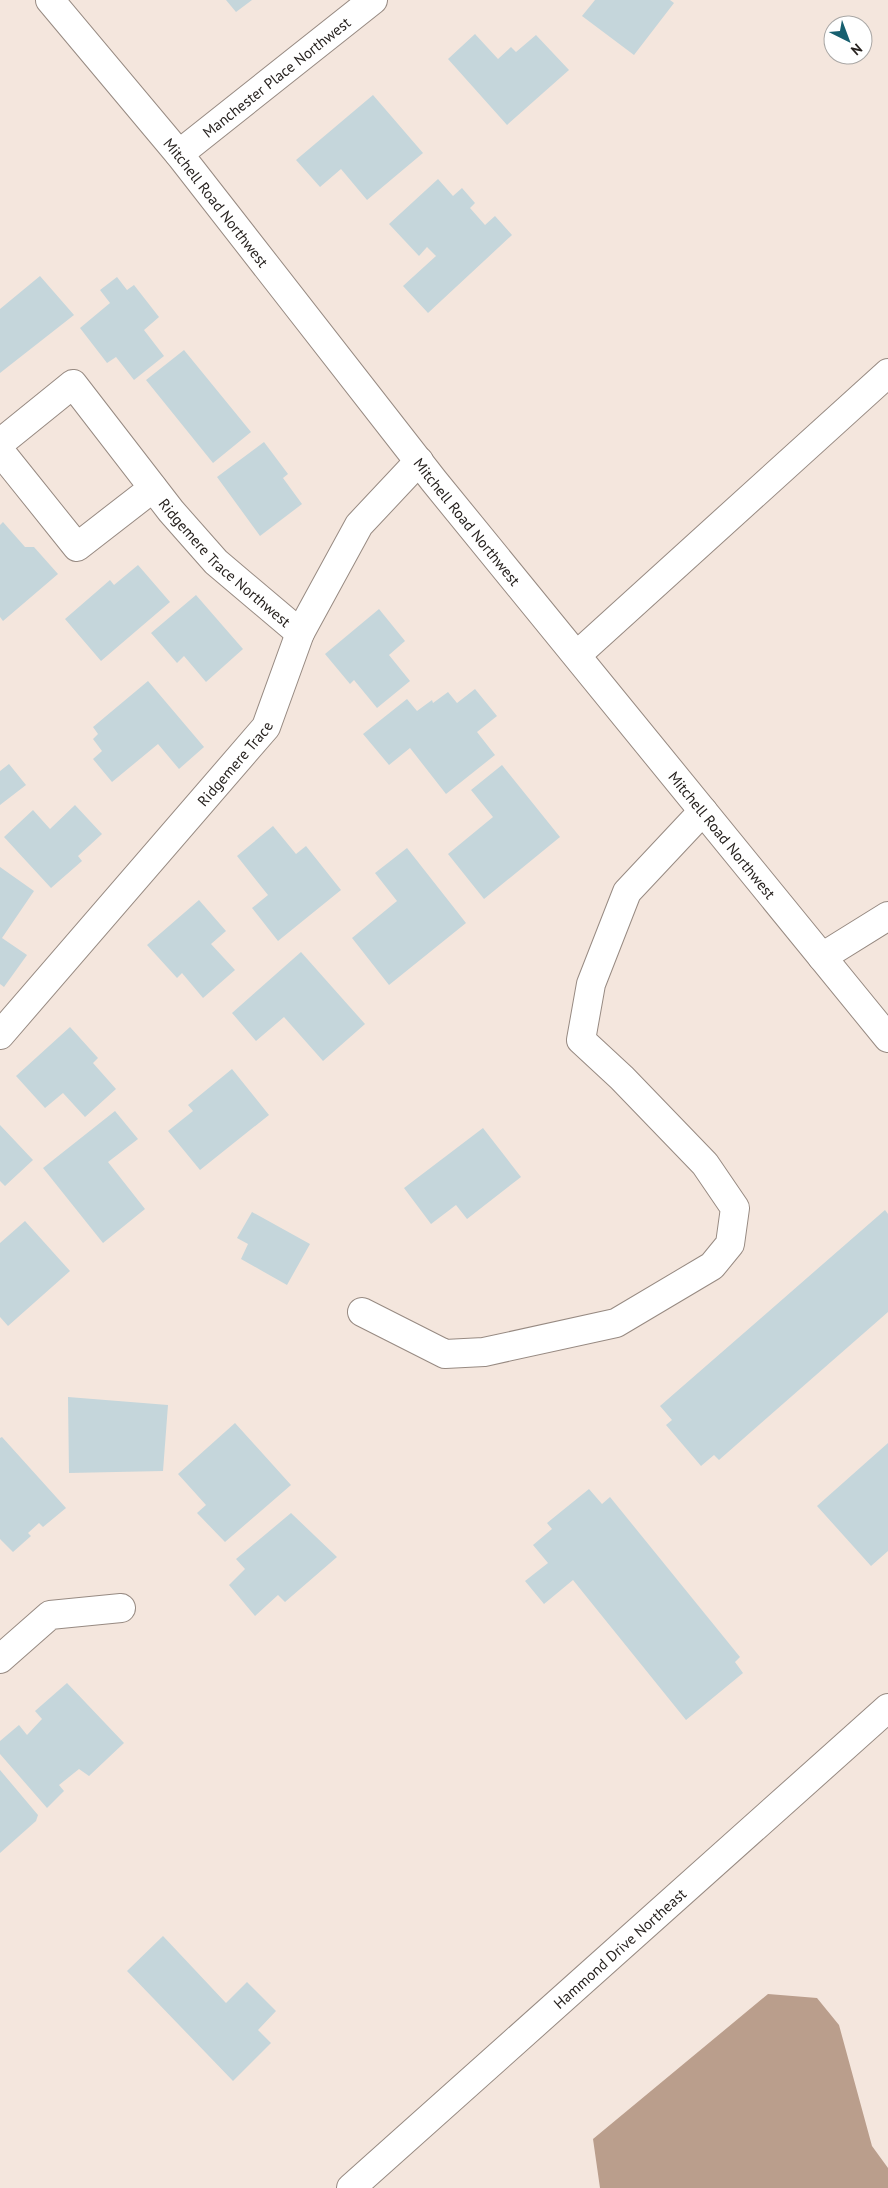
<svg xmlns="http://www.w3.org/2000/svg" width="888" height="2188" viewBox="0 0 888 2188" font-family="'PT Sans',sans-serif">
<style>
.water{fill:#ba9e8c}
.building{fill:#c5d6db}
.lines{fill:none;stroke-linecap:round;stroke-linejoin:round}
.minor-casing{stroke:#978a82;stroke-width:30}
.minor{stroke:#fff;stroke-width:28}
.labels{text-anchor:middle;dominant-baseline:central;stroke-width:4;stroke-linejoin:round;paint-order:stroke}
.street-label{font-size:15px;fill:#27221f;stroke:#fff}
</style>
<rect width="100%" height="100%" fill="#f4e6dd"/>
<path class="water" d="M 768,1994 L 817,1998 L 839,2025 L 872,2146 L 888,2168 L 888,2188 L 600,2188 L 593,2139 Z"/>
<path class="building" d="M 226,0 L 252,0 L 236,12 Z
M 595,0 L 670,0 L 674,3 L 634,55 L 582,16 Z
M 475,34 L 498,59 L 511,47 L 516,52 L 536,35 L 569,70 L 507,125 L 448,59 Z
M 373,95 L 423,153 L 367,200 L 341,169 L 320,187 L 296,160 Z
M 438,179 L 453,196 L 462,188 L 475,203 L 470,208 L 485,225 L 495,216 L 512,235 L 428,313 L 403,286 L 436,256 L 427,247 L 419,256 L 389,224 Z
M 40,276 L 74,315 L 0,373 L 0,309 Z
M 117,277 L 127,290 L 134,285 L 159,317 L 144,330 L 164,356 L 134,380 L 116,357 L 107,363 L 80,328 L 110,303 L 100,290 Z
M 184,350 L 251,432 L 213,463 L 146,380 Z
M 264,442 L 288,474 L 283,478 L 302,504 L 260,536 L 217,477 Z
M 3,522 L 25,547 L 34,547 L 58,574 L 3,621 L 0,617 L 0,525 Z
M 138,565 L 170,602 L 101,661 L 65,619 L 110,580 L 114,585 Z
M 196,595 L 243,649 L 206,682 L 184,656 L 177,663 L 151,633 Z
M 379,609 L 405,641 L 389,655 L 410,681 L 377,708 L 354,680 L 350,684 L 325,654 Z
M 148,681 L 204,747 L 179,769 L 158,744 L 112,782 L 93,759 L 102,751 L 93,739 L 98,734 L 93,727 Z
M 475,689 L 497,716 L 477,732 L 495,755 L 446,794 L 410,748 L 389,765 L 363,734 L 407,699 L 417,711 L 432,700 L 433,703 L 448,692 L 457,703 Z
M 9,764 L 26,785 L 0,805 L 0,771 Z
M 502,765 L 560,837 L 484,899 L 448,854 L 493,817 L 471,790 Z
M 75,805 L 102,834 L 78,856 L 82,861 L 51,888 L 4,837 L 33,810 L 50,829 Z
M 273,826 L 296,854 L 306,846 L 341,890 L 278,941 L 252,908 L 268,895 L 237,856 Z
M 407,848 L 466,923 L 389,985 L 352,938 L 397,901 L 375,873 Z
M 0,867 L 34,891 L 2,938 L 27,955 L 4,987 L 0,984 Z
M 199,900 L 226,931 L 211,944 L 235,970 L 203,998 L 182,973 L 177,978 L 147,945 Z
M 301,952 L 365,1024 L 323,1061 L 284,1017 L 256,1041 L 232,1013 Z
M 70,1027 L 98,1058 L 93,1063 L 116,1089 L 85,1117 L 63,1093 L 45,1108 L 16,1076 Z
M 232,1069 L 269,1115 L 200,1170 L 168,1131 L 193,1111 L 188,1105 Z
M 115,1111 L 138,1139 L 108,1162 L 145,1209 L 103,1243 L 43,1168 Z
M 0,1125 L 33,1160 L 5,1186 L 0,1181 Z
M 483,1128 L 521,1177 L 467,1219 L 456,1205 L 431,1224 L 404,1188 Z
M 885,1210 L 888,1214 L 888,1312 L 719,1460 L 714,1455 L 701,1466 L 666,1425 L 672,1420 L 660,1406 Z
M 252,1212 L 310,1244 L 287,1285 L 241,1259 L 248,1244 L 237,1238 Z
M 25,1221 L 70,1271 L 8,1326 L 0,1317 L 0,1243 Z
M 68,1397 L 168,1405 L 163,1471 L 69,1473 Z
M 235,1423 L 291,1485 L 225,1542 L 197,1513 L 206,1505 L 178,1474 Z
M 2,1437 L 66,1508 L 43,1527 L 39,1523 L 28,1533 L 31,1536 L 13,1552 L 0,1539 L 0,1438 Z
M 888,1443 L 888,1551 L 871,1566 L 817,1506 Z
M 589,1489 L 602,1504 L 610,1497 L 740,1657 L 735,1662 L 743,1673 L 686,1720 L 573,1580 L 544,1604 L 525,1581 L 548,1563 L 533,1545 L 552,1529 L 547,1523 Z
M 291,1513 L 337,1557 L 285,1602 L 278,1595 L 255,1616 L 229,1585 L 245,1569 L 236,1559 Z
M 67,1683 L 124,1743 L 89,1776 L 79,1769 L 59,1785 L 64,1791 L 47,1808 L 0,1754 L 0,1741 L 19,1725 L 27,1735 L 42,1719 L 35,1711 Z
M 0,1770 L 38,1815 L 36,1821 L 0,1853 Z
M 163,1936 L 226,2003 L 247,1982 L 276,2011 L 258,2030 L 271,2043 L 233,2081 L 127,1971 Z"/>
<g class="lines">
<g class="minor-casing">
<g id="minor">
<path id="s1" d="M 50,0 L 179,154 L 434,481 L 888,1038"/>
<path id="s2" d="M 179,154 L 373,0"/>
<path id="s3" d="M 0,443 L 73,384 L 171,511 L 216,562 L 300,633"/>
<path d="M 0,451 L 77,547 L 153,488"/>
<path d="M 577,655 L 888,373"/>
<path d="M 822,957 L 888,916"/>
<path id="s4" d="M 0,1035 L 266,727 L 300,633 L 359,525 L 419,461"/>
<path d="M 362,1312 L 445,1354 L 484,1352 L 616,1323 L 712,1266 L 730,1244 L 735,1208 L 705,1164 L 622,1078 L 581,1040 L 591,984 L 627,892 L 703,811"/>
<path d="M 0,1659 L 50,1615 L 121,1608"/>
<path id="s5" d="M 351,2188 L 888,1708"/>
</g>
</g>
<use href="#minor" class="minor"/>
</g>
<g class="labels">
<g class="street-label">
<text stroke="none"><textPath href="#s2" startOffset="124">Manchester Place Northwest</textPath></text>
<text stroke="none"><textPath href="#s1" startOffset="262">Mitchell Road Northwest</textPath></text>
<text stroke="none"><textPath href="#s1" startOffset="668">Mitchell Road Northwest</textPath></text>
<text stroke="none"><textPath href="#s3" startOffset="329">Ridgemere Trace Northwest</textPath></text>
<text stroke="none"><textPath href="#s4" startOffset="359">Ridgemere Trace</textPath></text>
<text stroke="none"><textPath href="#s1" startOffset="1072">Mitchell Road Northwest</textPath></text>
<text stroke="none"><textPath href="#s5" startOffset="360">Hammond Drive Northeast</textPath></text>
</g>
</g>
<g transform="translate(848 40) rotate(138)"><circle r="24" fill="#ffffff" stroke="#a9a7a5"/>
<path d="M0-4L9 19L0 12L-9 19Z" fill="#175f6f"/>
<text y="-8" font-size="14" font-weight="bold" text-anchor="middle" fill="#27221f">N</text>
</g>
</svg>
